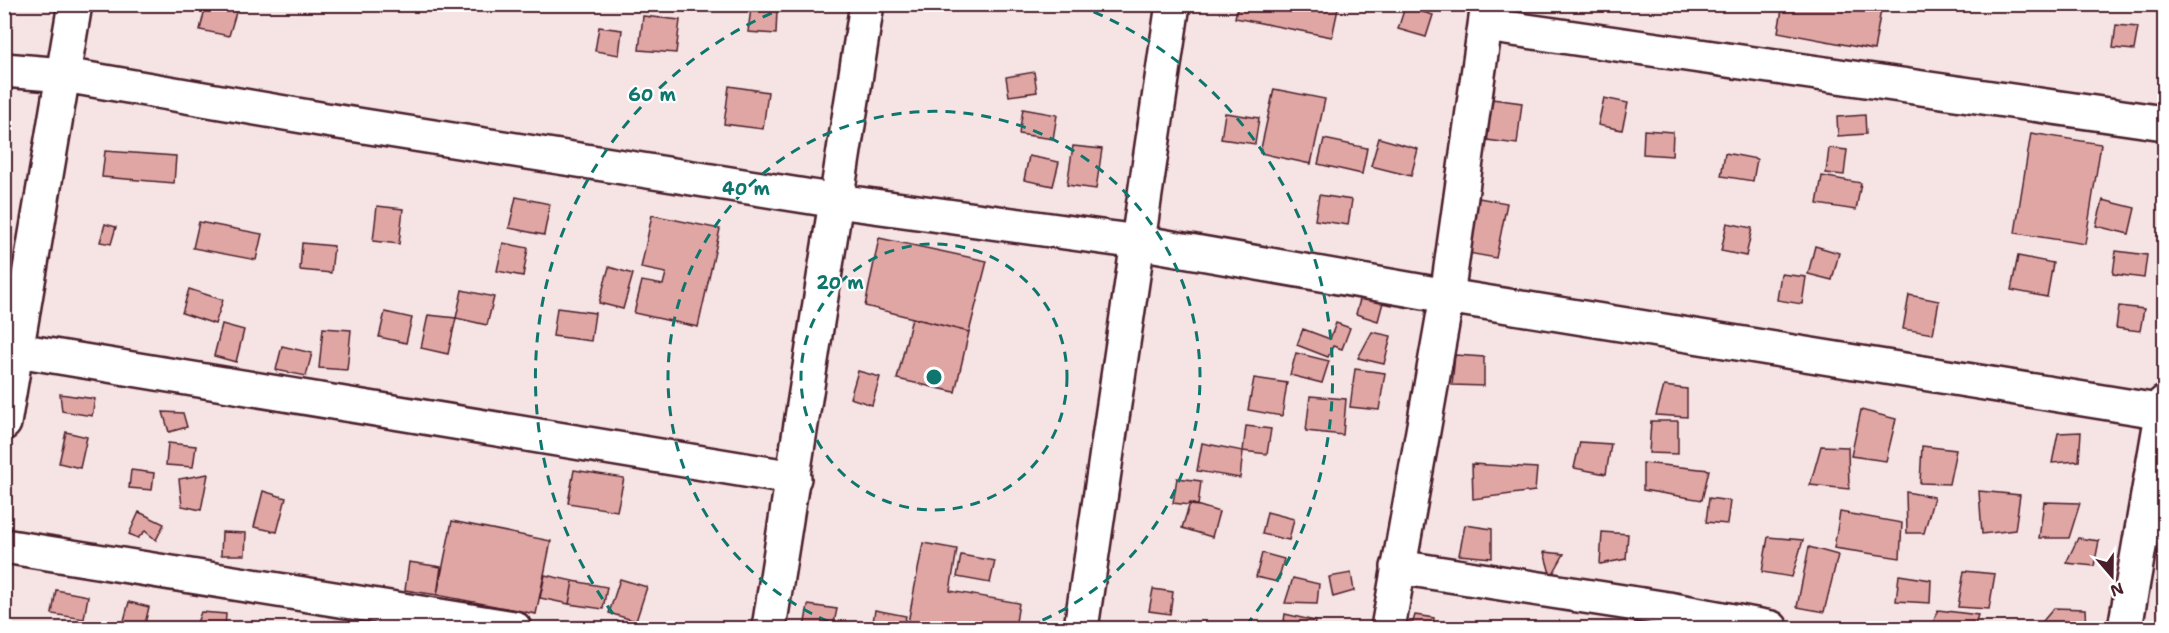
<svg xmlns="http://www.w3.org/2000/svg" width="2169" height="633" viewBox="0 0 2169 633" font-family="'Shantell Sans',sans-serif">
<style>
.building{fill:#e0a6a4;stroke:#4a1f2b;stroke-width:1.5}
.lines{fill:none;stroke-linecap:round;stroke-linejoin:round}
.minor-casing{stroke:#4a1f2b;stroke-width:38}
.minor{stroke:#fff;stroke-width:33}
.ring{fill:none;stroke:#0f766e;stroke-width:3;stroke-dasharray:10 8}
.centre{fill:#0f766e;stroke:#fff;stroke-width:3}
.ring-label{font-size:18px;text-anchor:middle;font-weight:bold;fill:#0f766e;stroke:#fff;stroke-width:4.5;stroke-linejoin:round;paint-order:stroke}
</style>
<rect width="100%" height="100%" fill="#f6e4e4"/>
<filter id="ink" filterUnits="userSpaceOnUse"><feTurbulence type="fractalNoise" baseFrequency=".0167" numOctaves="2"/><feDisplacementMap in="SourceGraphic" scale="12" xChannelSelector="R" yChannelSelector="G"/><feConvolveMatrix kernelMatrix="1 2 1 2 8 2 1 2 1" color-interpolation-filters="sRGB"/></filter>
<g filter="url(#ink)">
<path class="building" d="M 206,4 L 220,4 L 237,9 L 229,36 L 200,30 Z
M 1238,4 L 1339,4 L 1332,37 L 1235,18 Z
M 1783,4 L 1882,4 L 1874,50 L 1778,32 Z
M 1894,4 L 1928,4 L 1925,12 Z
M 1405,7 L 1433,15 L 1426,37 L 1398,29 Z
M 751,8 L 777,10 L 776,34 L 748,32 Z
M 643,16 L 680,20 L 676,53 L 639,50 Z
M 2116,25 L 2138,27 L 2134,50 L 2113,48 Z
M 599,27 L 622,30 L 619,55 L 595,51 Z
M 1034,72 L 1037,92 L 1009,96 L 1006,77 Z
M 729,86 L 768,92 L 763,129 L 724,124 Z
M 1274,89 L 1325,99 L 1311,164 L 1260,153 Z
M 1604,98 L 1628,103 L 1622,130 L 1598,125 Z
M 1492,99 L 1522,103 L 1517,144 L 1487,140 Z
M 1023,109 L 1057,115 L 1053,139 L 1019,134 Z
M 1225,113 L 1259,118 L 1255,144 L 1221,139 Z
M 1865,115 L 1866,134 L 1838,136 L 1837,117 Z
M 1644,130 L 1673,132 L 1672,156 L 1643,154 Z
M 2031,133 L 2101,144 L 2085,244 L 2015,233 Z
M 1379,138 L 1418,149 L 1411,176 L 1371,166 Z
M 1324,139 L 1367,148 L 1362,174 L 1318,164 Z
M 1073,146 L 1102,149 L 1096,189 L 1067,185 Z
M 1829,148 L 1847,150 L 1844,175 L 1826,173 Z
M 105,151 L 176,156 L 174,183 L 102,177 Z
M 1725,153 L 1757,159 L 1753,181 L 1721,176 Z
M 1029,156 L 1059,162 L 1053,186 L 1024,180 Z
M 1822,176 L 1861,183 L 1856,210 L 1817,204 Z
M 1319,195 L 1352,200 L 1348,225 L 1315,220 Z
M 516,197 L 550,204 L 544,235 L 509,228 Z
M 1479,198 L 1507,203 L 1496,258 L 1468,253 Z
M 2103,200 L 2135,208 L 2129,234 L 2096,226 Z
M 377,206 L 403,209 L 399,244 L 373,241 Z
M 652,215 L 720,229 L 698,327 L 634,313 L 642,281 L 663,285 L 666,273 L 641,268 Z
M 199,222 L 262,234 L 256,260 L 193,248 Z
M 1727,223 L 1752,228 L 1746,256 L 1721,251 Z
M 105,224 L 116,227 L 111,244 L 100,242 Z
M 879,238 L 987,261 L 969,332 L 865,306 Z
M 302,243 L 334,246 L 331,273 L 300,270 Z
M 503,243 L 528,248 L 523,276 L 497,271 Z
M 1815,246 L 1839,253 L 1832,280 L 1808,274 Z
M 2116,251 L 2147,255 L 2144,278 L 2113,274 Z
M 2018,256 L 2053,263 L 2047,297 L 2011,290 Z
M 609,267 L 633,274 L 623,309 L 599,303 Z
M 1781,274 L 1806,277 L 1802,304 L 1777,300 Z
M 1364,285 L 1386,291 L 1378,321 L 1356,314 Z
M 189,289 L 223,300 L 215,324 L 182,313 Z
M 462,290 L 494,297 L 487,325 L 456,318 Z
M 1909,295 L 1939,301 L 1933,334 L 1903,329 Z
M 2119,306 L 2144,309 L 2140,331 L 2116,328 Z
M 557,308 L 595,313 L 591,341 L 553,336 Z
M 385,312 L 412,318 L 406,343 L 379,337 Z
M 428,315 L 456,318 L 448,354 L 421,348 Z
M 912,318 L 969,332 L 955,392 L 897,379 Z
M 1336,323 L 1350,328 L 1342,349 L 1333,346 L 1328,357 L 1297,345 L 1303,329 L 1330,339 Z
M 222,324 L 244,330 L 236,362 L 214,356 Z
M 323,328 L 351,330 L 347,370 L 319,368 Z
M 1372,332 L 1391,336 L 1384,364 L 1358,358 Z
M 282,346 L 312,353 L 306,376 L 276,370 Z
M 1296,353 L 1329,361 L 1322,383 L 1290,375 Z
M 1455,355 L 1484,357 L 1484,386 L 1452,385 Z
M 1355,369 L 1385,373 L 1379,410 L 1350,407 Z
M 858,371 L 880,377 L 872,405 L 850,398 Z
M 1254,378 L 1287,383 L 1282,416 L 1248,410 Z
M 1664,386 L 1687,389 L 1687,417 L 1656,415 Z
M 60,394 L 95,399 L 92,416 L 62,411 Z
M 1310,396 L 1346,399 L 1343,435 L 1306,431 Z
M 1861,410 L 1896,419 L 1886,461 L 1851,456 Z
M 163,412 L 183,413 L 187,427 L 169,432 Z
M 1651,421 L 1678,421 L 1678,454 L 1649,453 Z
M 1246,426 L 1271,429 L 1267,454 L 1243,451 Z
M 66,432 L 87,437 L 80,468 L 59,463 Z
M 2081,432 L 2079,461 L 2052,463 L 2058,433 Z
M 1580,442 L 1611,444 L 1606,474 L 1574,468 Z
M 168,443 L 196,446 L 193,467 L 166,465 Z
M 1202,443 L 1243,451 L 1240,478 L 1197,471 Z
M 1821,446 L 1848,447 L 1849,489 L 1810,485 Z
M 1922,446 L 1956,450 L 1949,484 L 1920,483 Z
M 1643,463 L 1709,470 L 1702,500 L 1643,490 Z
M 1472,464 L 1537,468 L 1535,491 L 1473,499 Z
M 131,470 L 154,473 L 152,490 L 129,488 Z
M 574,470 L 624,478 L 617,511 L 568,503 Z
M 208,474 L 201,510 L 182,506 L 179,479 Z
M 1177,478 L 1201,481 L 1198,506 L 1173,503 Z
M 263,491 L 286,498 L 277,532 L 254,527 Z
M 1979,491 L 2020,495 L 2015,530 L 1982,534 Z
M 1906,492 L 1934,497 L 1924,533 L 1907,533 Z
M 1709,498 L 1730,501 L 1727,524 L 1706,522 Z
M 2044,502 L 2080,503 L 2069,538 L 2039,538 Z
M 1190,503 L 1219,512 L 1212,537 L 1182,528 Z
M 139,512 L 164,524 L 156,540 L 145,531 L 138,538 L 129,534 Z
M 1267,512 L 1294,519 L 1289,540 L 1262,534 Z
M 1840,512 L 1902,523 L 1900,558 L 1834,548 Z
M 452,521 L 551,541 L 536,614 L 437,595 Z
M 1465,525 L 1492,529 L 1492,558 L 1459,555 Z
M 222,532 L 246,533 L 245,555 L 221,555 Z
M 1602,532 L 1628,534 L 1626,559 L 1600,564 Z
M 1768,537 L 1803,540 L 1792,577 L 1762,572 Z
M 2078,538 L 2099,541 L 2094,566 L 2066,563 Z
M 923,543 L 957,549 L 950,591 L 1019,603 L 1015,628 L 907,628 Z
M 1809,547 L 1838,555 L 1824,612 L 1797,607 Z
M 1544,552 L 1564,554 L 1551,577 Z
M 1262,553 L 1284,559 L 1278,582 L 1256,577 Z
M 961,555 L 995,561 L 990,583 L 957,577 Z
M 409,562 L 441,567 L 437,595 L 405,590 Z
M 1964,571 L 1995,574 L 1989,609 L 1958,607 Z
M 1351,573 L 1354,591 L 1333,597 L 1329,577 Z
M 545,575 L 573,581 L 569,604 L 540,598 Z
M 1899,575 L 1931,580 L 1930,603 L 1896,601 Z
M 1293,578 L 1319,584 L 1317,604 L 1285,603 Z
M 620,579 L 647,587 L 636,621 L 609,613 Z
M 573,581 L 607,587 L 603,609 L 569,604 Z
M 1153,589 L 1173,592 L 1170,614 L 1149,611 Z
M 56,590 L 88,596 L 84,619 L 52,614 Z
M 129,602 L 149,607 L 144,628 L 122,628 Z
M 808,605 L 837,609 L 833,628 L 804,628 Z
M 2054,608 L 2085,609 L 2086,628 L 2037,628 Z
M 875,610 L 906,616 L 903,628 L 872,628 Z
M 1938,610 L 1978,615 L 1974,628 L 1931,628 Z
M 201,612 L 226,614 L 225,628 L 195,628 Z
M 1285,614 L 1315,621 L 1314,628 L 1283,628 Z
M 1415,615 L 1434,618 L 1433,628 L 1411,628 Z
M 1448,621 L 1475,626 L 1475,628 L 1444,628 Z"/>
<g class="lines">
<g class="minor-casing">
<path id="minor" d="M 1485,25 L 2164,123
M 4,70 L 64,75 L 326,120 L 837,201 L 1138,242 L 1447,296 L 2164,412
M 17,350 L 794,478
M 4,423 L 75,4
M 4,546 L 514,628
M 1398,567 L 1668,609 L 1771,628
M 769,628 L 867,4
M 1081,628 L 1173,4
M 1388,628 L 1447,296 L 1488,4
M 2125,628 L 2164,403"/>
</g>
<use href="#minor" class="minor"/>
</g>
</g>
<g class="ring">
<circle cx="934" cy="377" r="133"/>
<path d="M845 628A266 266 0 1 1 1023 628"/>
<path d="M624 628A399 399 0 0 1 791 5M1077 5A399 399 0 0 1 1244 628"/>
</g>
<circle cx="934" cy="377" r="9" class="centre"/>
<g class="ring-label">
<text x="652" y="101">60 m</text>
<text x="746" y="195">40 m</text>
<text x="840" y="289">20 m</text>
</g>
<rect width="2169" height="633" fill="none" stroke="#fff" stroke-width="24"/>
<rect x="12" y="12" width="2145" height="609" fill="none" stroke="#4a1f2b" stroke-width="2" filter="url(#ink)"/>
<g transform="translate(2112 576) rotate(160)" stroke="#ffffff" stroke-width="4.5" paint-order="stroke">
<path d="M0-4.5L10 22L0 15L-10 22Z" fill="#4a1f2b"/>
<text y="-9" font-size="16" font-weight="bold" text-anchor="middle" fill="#4a1f2b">N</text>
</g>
</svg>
